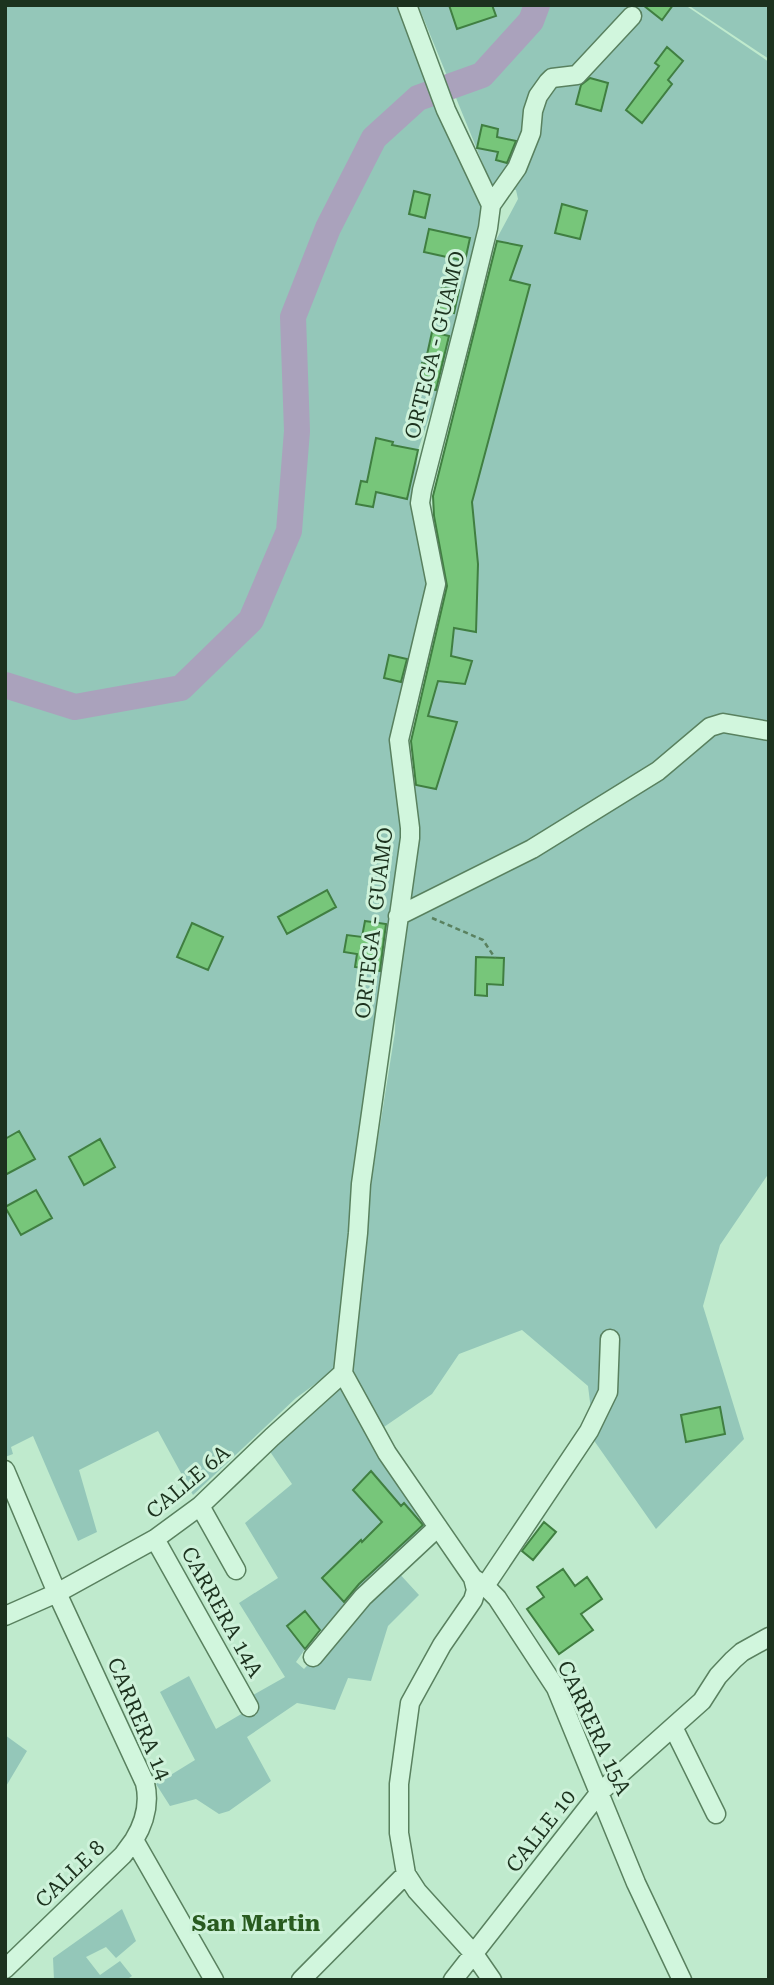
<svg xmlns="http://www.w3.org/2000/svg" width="774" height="1985" viewBox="0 0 774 1985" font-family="'Roboto Serif',serif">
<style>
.green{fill:#94c7b9}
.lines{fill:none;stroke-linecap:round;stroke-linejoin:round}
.river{stroke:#aaa2bc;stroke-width:26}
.building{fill:#77c67a;stroke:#407f41;stroke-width:2}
.minor-casing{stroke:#59815f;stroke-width:21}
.path{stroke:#59815f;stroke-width:2.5;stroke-dasharray:5 3.5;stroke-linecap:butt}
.minor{stroke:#d1f6dd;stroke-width:18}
.labels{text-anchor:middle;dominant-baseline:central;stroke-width:6;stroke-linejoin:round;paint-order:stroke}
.street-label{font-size:21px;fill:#1c321e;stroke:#cef2da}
.neighbourhood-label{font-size:23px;font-weight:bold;fill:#295b1f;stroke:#cef2da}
</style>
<rect width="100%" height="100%" fill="#bfeacd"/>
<path class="green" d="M 5,5 L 399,5 L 483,205 L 442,379 L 418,450 L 414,501 L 429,571 L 426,598 L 402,695 L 405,837 L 337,1368 L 296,1398 L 193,1495 L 158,1431 L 79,1470 L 97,1532 L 78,1541 L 33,1436 L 11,1447 L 13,1454 L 5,1457 Z
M 418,5 L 685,5 L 769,62 L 769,1173 L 720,1245 L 703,1306 L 744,1439 L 656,1529 L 595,1442 L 588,1386 L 522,1330 L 459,1354 L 432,1394 L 381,1429 L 352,1370 L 365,1220 L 395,1032 L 397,964 L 406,907 L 412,784 L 436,789 L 457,722 L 428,716 L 438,681 L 465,684 L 472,661 L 451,656 L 472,502 L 530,286 L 510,280 L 522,246 L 496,240 L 518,199 L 516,190 L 492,186 Z
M 688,5 L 769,5 L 769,59 Z
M 342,1382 L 380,1452 L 424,1527 L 345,1602 L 324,1635 L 305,1611 L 287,1625 L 305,1649 L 296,1662 L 304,1669 L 396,1570 L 419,1595 L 388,1626 L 371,1681 L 348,1678 L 335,1710 L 297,1703 L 247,1737 L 271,1781 L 229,1811 L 219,1814 L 196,1799 L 170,1806 L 156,1784 L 195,1760 L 160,1692 L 189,1676 L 216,1729 L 258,1704 L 253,1695 L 285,1677 L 239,1603 L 278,1578 L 245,1523 L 292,1484 L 269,1450 Z
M 5,1735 L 27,1751 L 5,1788 Z
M 122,1909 L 136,1941 L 116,1958 L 106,1947 L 86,1957 L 100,1975 L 120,1961 L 132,1976 L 126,1980 L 54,1980 L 53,1958 Z"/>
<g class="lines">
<path class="river" d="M 5,685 L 75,707 L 181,688 L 251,620 L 289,531 L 297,431 L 293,317 L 328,228 L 374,138 L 418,98 L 482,75 L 531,21 L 537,5"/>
</g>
<path class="building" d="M 449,5 L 492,5 L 496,16 L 457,29 Z
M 643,5 L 673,5 L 662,20 Z
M 667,47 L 683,61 L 668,80 L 672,84 L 642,123 L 626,110 L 659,66 L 655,63 Z
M 590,78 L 608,83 L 601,111 L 576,104 L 581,85 Z
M 482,125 L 498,129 L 497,137 L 516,141 L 507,163 L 496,160 L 498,152 L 477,148 Z
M 414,191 L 430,195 L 425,218 L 409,214 Z
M 562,204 L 587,211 L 580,239 L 555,233 Z
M 429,229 L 470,238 L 465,261 L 424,252 Z
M 497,241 L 522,246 L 510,280 L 530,285 L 472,502 L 478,564 L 476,632 L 454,628 L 451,656 L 472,661 L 465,684 L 438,681 L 428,716 L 457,722 L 436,789 L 416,785 L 411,741 L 447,586 L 434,516 L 433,496 Z
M 442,287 L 459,290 L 454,313 L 437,310 Z
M 432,332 L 449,336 L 436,390 L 417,386 L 422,363 L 425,364 Z
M 376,438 L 393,442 L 392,445 L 418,450 L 407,499 L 376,492 L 373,507 L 356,504 L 361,481 L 367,482 Z
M 389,655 L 407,659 L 401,682 L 384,678 Z
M 327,890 L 336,907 L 287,934 L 278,917 Z
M 365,921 L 386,924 L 380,971 L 355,967 L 357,954 L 344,952 L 347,935 L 362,937 Z
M 192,923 L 223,937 L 208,970 L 177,957 Z
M 476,957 L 504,958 L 503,985 L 487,984 L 487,996 L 475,995 Z
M 19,1131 L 35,1159 L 5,1175 L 5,1139 Z
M 100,1139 L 115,1167 L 84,1185 L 69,1157 Z
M 36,1190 L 52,1218 L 21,1235 L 5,1207 Z
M 720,1407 L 725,1434 L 686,1442 L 681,1415 Z
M 371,1471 L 401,1506 L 404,1503 L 423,1525 L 359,1584 L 344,1602 L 322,1578 L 361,1540 L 362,1542 L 382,1522 L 353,1490 Z
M 544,1522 L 556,1532 L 533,1560 L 522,1551 Z
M 563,1569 L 575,1586 L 587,1577 L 602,1599 L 581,1614 L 593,1630 L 559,1654 L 527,1609 L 544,1597 L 537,1587 Z
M 305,1611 L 320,1630 L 305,1649 L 287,1626 Z"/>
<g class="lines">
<g class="minor-casing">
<path id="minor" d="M 491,205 L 517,168 L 531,133 L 533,111 L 538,96 L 548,82 L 552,78 L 577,75 L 632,16
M 398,916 L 532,849 L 658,771 L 710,727 L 723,723 L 769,731
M 343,1373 L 358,1233 L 361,1184 L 410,838 L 410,828 L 399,740 L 436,584 L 420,503 L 422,490 L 466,318 L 488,228 L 491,205 L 446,110 L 407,5
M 343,1373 L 387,1453 L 473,1578 L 485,1586 L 497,1598 L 556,1688 L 636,1883 L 682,1980
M 5,1470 L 57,1593 L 145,1783 C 150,1804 145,1822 134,1840 L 214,1980
M 200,1506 L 236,1570
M 155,1539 L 249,1707
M 473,1578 L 476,1590 L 473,1600 L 442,1645 L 410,1703 L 399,1784 L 399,1833 L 406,1874 L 417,1891 L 474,1954 L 492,1980
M 485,1586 L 589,1431 L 608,1392 L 610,1339
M 5,1616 L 57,1593 L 155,1539 L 200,1506 L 272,1437 L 343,1373
M 313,1657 L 363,1597 L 438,1527
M 673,1727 L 716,1814
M 5,1969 L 123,1855 L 134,1840
M 301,1980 L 406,1874
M 453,1980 L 600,1792 L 702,1701 L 718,1676 L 733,1660 L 742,1652 L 769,1637"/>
</g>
<path class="path" d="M 432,918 L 483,940 L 495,958"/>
<use href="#minor" class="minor"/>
</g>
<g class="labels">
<g class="street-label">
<text transform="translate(435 345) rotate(-76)">ORTEGA - GUAMO</text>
<text transform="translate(374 923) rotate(-83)">ORTEGA - GUAMO</text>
<text transform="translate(188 1482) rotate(-40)">CALLE 6A</text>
<text transform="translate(222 1612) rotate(61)">CARRERA 14A</text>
<text transform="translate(139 1719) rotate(67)">CARRERA 14</text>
<text transform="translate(594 1728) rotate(65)">CARRERA 15A</text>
<text transform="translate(541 1831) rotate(-52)">CALLE 10</text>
<text transform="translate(70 1874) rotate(-44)">CALLE 8</text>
</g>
<g class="neighbourhood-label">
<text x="256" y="1923">San Martin</text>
</g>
</g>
<rect width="774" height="1985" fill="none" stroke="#1c321e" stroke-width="14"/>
</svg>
